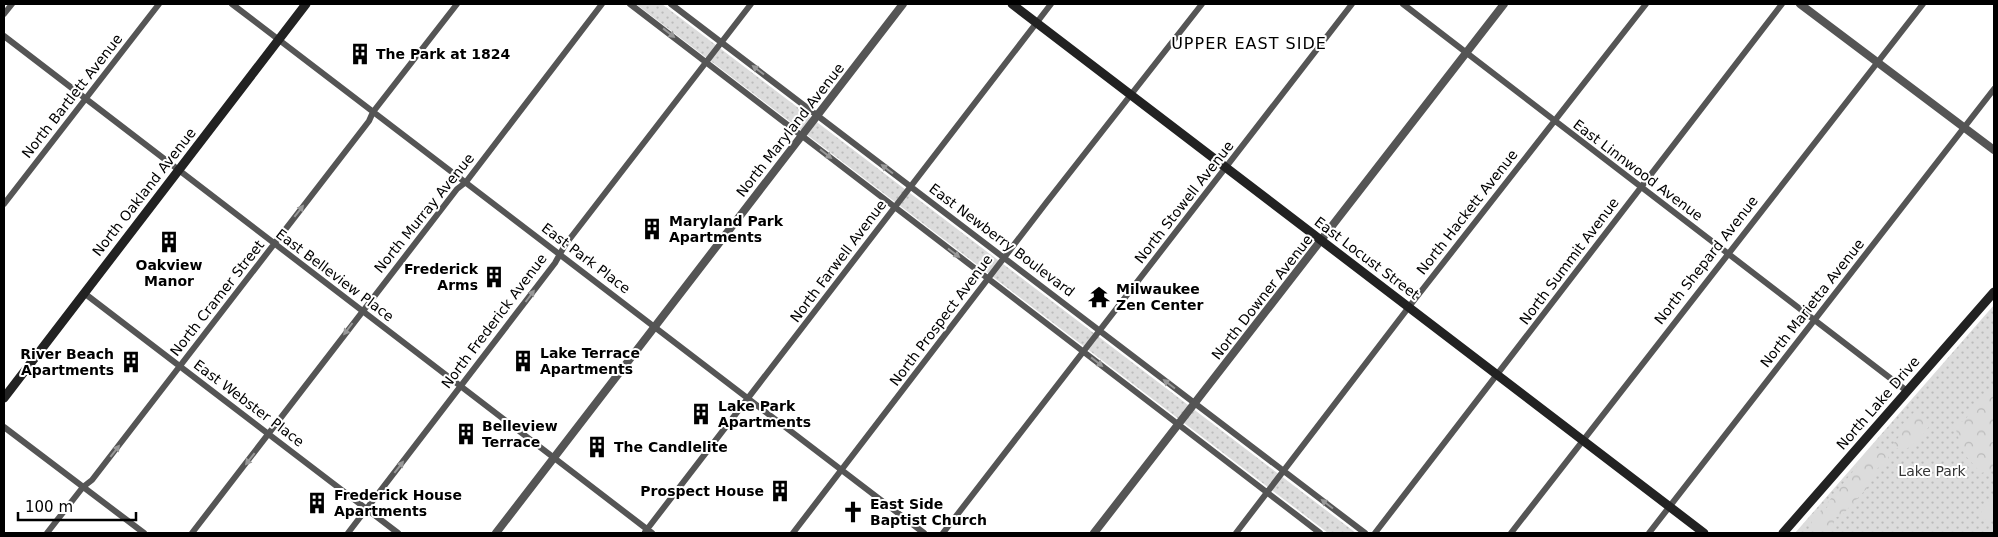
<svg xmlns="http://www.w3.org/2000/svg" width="1998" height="537" viewBox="0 0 1998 537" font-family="'DejaVu Sans',sans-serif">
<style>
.green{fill:url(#green-dots)}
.forest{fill:url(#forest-crowns)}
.pitch{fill:#dcdcdc}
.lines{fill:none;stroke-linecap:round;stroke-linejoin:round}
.minor{stroke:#555;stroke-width:6}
.tertiary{stroke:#555;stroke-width:8}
.secondary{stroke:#222;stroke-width:9}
.oneway{fill:#999}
.labels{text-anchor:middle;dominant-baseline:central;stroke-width:4;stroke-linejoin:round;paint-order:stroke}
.poi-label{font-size:14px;font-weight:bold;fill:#000;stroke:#fff;text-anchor:start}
.street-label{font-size:14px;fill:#000;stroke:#fff}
.park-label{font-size:14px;fill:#333;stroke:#fff}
.quarter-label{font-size:16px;letter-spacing:1px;fill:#000;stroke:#fff}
</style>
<defs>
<pattern id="green-dots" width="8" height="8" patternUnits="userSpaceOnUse" patternTransform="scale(1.25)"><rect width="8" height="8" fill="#dcdcdc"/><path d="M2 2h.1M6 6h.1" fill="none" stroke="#bbb" stroke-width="1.8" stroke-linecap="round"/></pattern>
<pattern id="forest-crowns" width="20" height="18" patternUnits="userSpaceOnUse" patternTransform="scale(1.25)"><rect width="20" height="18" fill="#dcdcdc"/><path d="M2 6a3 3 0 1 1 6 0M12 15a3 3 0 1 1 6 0" fill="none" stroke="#bbb"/></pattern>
</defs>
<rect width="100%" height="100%" fill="#fff"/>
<path class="green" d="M 636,4 L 662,4 L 1356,533 L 1328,533 Z
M 1994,305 L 1994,533 L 1795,533 Z"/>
<path class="forest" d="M 1994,388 L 1994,470 L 1981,473 L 1964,454 L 1955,427 L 1957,424 L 1965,420 L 1979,400 Z
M 1915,411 L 1929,423 L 1929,426 C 1925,433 1910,451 1901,450 C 1901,450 1894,447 1894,447 L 1894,443 L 1901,434 L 1901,426 Z
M 1872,448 L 1883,449 L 1889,453 L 1887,465 L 1880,466 L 1875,471 L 1870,485 L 1841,516 L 1836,517 L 1831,530 L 1817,531 L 1811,526 L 1812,521 L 1822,509 L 1827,508 L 1828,502 Z"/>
<path class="pitch" d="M 1994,492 L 1994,517 L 1990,523 L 1979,516 Z"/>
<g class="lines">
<path class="minor" d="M 232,4 L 924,533
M 630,4 L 1320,533
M 671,4 L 1365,533
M 1403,4 L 1907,391
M 4,14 L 12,4
M 4,36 L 652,533
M 4,204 L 159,4
M 84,293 L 398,533
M 4,427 L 144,533
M 645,532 L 1051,4
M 47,533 L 83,487 L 92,480 L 369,121 L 373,112 L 457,4
M 192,533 L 457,189 L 466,182 L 602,4
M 348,533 L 555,263 L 565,245 L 751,4
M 793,533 L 1046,203 L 1202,4
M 943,533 L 1352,4
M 1236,533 L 1415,299 L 1646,4
M 1375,533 L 1782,4
M 1511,533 L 1923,4
M 1649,533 L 1994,89"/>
<path class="tertiary" d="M 1800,4 L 1994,150
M 496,533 L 903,4
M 1094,533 L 1504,4"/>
<path class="secondary" d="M 1012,4 L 1704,533
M 4,398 L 306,4
M 1783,533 L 1994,292"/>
</g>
<defs><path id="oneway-solid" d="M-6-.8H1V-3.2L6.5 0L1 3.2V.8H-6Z" transform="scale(1.25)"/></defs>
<g class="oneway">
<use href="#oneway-solid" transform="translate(669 33) rotate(38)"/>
<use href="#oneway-solid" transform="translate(758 70) rotate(-143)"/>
<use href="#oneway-solid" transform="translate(826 154) rotate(38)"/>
<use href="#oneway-solid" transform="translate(887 169) rotate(-143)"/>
<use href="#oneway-solid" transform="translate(299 211) rotate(-52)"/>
<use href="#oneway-solid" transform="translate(954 253) rotate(37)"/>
<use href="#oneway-solid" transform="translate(530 296) rotate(-53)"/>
<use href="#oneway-solid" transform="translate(348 329) rotate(127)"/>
<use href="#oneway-solid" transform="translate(1097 362) rotate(38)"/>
<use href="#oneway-solid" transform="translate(1169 384) rotate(-143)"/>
<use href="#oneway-solid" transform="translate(115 451) rotate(-52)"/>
<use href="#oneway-solid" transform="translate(250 459) rotate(128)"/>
<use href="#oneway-solid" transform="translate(399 467) rotate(-52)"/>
<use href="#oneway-solid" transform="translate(1327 504) rotate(-143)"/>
</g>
<defs>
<g id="building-bare" transform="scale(1.725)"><path d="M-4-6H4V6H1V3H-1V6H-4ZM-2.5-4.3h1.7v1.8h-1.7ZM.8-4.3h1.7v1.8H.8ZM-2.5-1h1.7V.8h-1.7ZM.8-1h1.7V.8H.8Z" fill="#000" stroke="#fff" stroke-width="2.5" paint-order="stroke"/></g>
<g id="temple-bare" transform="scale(1.725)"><path d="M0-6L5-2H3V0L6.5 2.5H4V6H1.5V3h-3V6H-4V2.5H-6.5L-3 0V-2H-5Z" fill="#000" stroke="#fff" stroke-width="2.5" paint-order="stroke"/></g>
<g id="church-bare" transform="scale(1.725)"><path d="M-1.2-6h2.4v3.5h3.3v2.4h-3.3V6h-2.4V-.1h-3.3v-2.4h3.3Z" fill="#000" stroke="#fff" stroke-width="2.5" paint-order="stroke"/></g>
</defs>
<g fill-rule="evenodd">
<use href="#building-bare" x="360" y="54"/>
<use href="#building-bare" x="652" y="229"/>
<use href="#building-bare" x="169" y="242"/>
<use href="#building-bare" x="494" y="277"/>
<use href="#temple-bare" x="1099" y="297"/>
<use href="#building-bare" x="523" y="361"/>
<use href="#building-bare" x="131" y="362"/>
<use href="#building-bare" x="701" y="414"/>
<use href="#building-bare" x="466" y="434"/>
<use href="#building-bare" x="597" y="447"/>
<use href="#building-bare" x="780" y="491"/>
<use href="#building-bare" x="317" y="503"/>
<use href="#church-bare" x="853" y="512"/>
</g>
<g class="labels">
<g class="poi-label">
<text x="376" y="54">The Park at 1824</text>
<text x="669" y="221">Maryland Park<tspan x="669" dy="16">Apartments</tspan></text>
<text x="169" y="265" text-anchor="middle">Oakview<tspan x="169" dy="16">Manor</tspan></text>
<text x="478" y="269" text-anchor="end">Frederick<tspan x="478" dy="16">Arms</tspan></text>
<text x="1116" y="289">Milwaukee<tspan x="1116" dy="16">Zen Center</tspan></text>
<text x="540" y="353">Lake Terrace<tspan x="540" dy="16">Apartments</tspan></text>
<text x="114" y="354" text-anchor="end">River Beach<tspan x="114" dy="16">Apartments</tspan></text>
<text x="718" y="406">Lake Park<tspan x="718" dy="16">Apartments</tspan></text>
<text x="482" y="426">Belleview<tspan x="482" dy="16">Terrace</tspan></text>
<text x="614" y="447">The Candlelite</text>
<text x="764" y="491" text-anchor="end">Prospect House</text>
<text x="334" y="495">Frederick House<tspan x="334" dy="16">Apartments</tspan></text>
<text x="870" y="504">East Side<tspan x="870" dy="16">Baptist Church</tspan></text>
</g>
<g class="street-label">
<text transform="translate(72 96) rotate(-52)">North Bartlett Avenue</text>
<text transform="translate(790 130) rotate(-52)">North Maryland Avenue</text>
<text transform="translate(1638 170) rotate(37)">East Linnwood Avenue</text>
<text transform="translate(144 192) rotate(-52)">North Oakland Avenue</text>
<text transform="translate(1184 202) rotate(-52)">North Stowell Avenue</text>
<text transform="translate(1467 212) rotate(-52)">North Hackett Avenue</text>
<text transform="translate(424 213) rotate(-51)">North Murray Avenue</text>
<text transform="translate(1002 240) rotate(37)">East Newberry Boulevard</text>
<text transform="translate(586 258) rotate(37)">East Park Place</text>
<text transform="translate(1367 258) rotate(37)">East Locust Street</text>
<text transform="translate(1706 260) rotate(-52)">North Shepard Avenue</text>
<text transform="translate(838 261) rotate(-53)">North Farwell Avenue</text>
<text transform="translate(1569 261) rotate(-53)">North Summit Avenue</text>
<text transform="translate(335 275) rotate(37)">East Belleview Place</text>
<text transform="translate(1262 297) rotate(-52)">North Downer Avenue</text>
<text transform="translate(217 298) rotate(-52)">North Cramer Street</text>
<text transform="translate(1812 303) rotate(-52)">North Marietta Avenue</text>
<text transform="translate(941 320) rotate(-53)">North Prospect Avenue</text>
<text transform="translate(494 321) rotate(-53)">North Frederick Avenue</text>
<text transform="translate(249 403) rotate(37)">East Webster Place</text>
<text transform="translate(1878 403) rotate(-49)">North Lake Drive</text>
</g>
<g class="park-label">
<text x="1932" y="471">Lake Park</text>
</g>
<g class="quarter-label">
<text x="1249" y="43">UPPER EAST SIDE</text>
</g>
</g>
<rect width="1998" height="537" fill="none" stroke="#000000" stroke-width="10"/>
<path d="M18 512v8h118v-8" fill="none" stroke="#000000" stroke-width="2.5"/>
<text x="25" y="512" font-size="15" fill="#000000" stroke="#ffffff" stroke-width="4" paint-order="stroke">100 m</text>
</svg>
